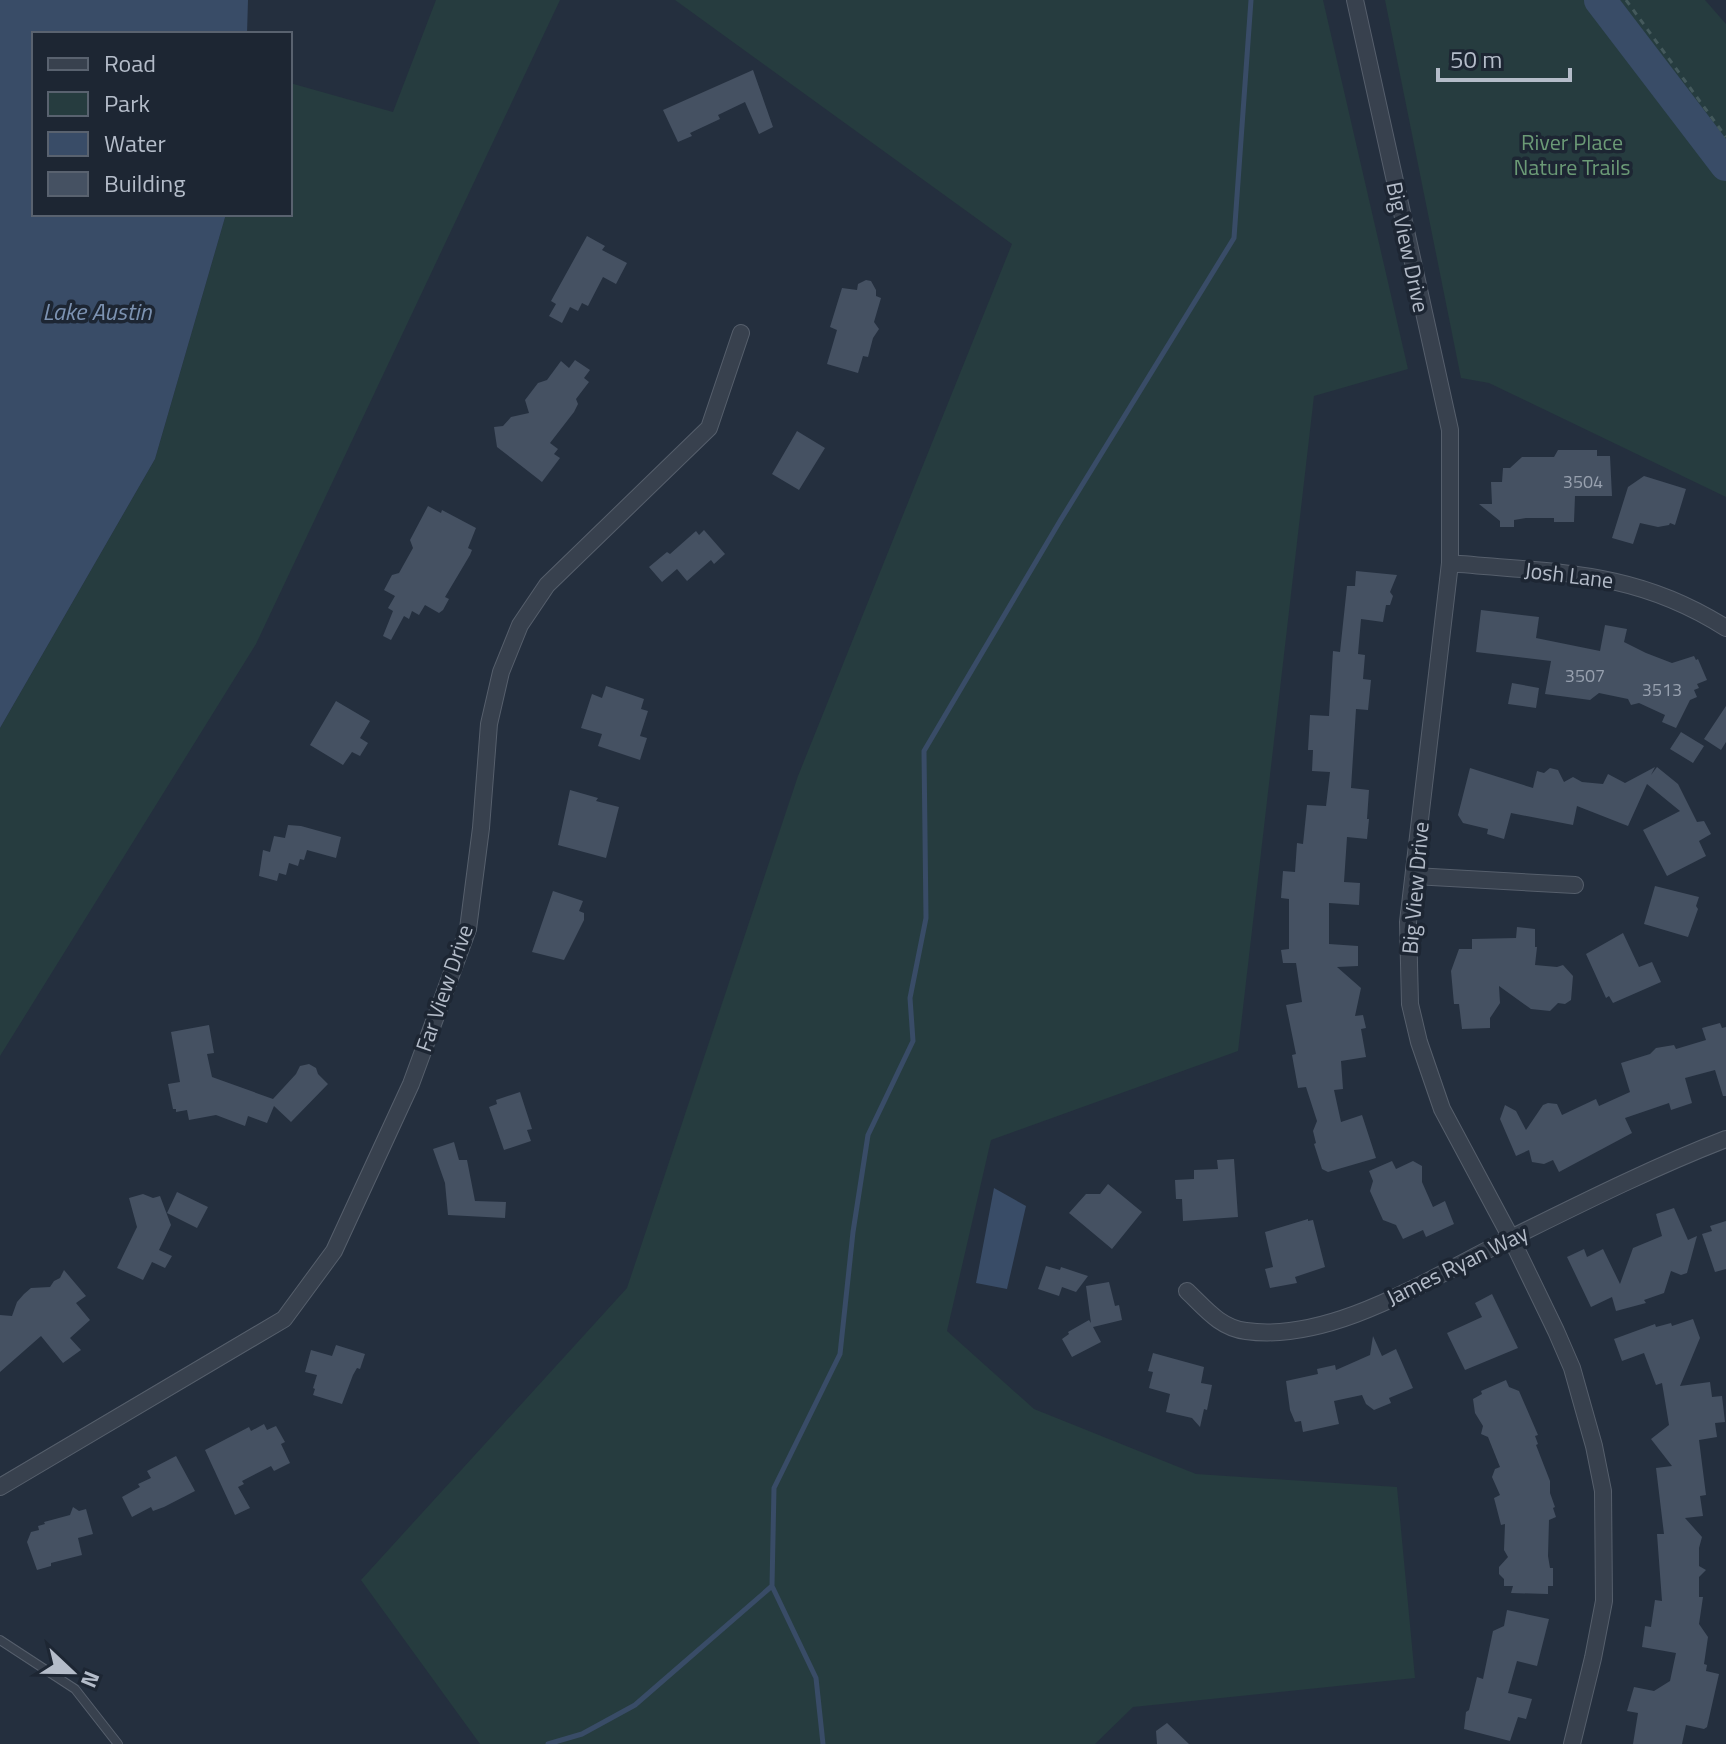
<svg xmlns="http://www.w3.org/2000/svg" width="1726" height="1744" viewBox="0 0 1726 1744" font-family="'Titillium Web',sans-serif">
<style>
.green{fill:#263c3f}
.water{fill:#394c67}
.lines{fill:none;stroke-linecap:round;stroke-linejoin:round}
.stream{stroke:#394c67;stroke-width:5}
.river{stroke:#394c67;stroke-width:32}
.building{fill:#455162}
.service-casing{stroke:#565f6c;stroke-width:10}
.minor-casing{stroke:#565f6c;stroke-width:18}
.path{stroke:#44595c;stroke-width:3;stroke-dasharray:6 6;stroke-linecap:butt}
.service{stroke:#38414e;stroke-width:8}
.minor{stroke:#38414e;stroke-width:16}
.labels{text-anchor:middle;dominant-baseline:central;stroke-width:7;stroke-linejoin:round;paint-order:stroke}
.number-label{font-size:18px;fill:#98a1af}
.park-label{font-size:22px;fill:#6b9a76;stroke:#1d2633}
.street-label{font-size:22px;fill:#b4bcc9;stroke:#1d2633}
.water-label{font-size:24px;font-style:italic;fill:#7c92b1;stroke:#1d2633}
</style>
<rect width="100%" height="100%" fill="#242f3e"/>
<path class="green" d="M 436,0 L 560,0 L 256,644 L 0,1056 L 0,728 L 155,459 L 226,214 L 290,214 L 290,83 L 393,112 Z
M 675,0 L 1323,0 L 1408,369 L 1314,396 L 1238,1051 L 991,1140 L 947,1331 L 1034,1409 L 1196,1474 L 1397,1487 L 1415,1678 L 1133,1707 L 1095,1744 L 480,1744 L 361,1580 L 627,1288 L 798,776 L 1012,244 Z
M 1385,0 L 1705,0 L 1726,24 L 1726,497 L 1489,383 L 1461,378 Z"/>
<path class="water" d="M 0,0 L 248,0 L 247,34 L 34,34 L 34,214 L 226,214 L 155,459 L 0,728 Z
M 994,1188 L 1026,1206 L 1007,1289 L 976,1283 Z"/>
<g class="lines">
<path class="stream" d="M 772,1586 L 816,1678 L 823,1744
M 548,1744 L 582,1734 L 635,1705 L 772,1586 L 774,1488 L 840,1354 L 853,1232 L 868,1135 L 913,1041 L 910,998 L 926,918 L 924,751 L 1060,521 L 1234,238 L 1251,0"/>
<path class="river" d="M 1600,0 L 1726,165"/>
</g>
<path class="building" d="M 753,70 L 773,127 L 759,134 L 745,102 L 718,115 L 720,119 L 690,133 L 692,136 L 678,142 L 663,110 Z
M 587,236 L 605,246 L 602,250 L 627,263 L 616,284 L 603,277 L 588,306 L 582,303 L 578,311 L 570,307 L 562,323 L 549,316 L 556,304 L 551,301 Z
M 866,280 L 871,281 L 876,290 L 876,296 L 881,298 L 874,322 L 879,329 L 873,338 L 868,357 L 863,356 L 858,373 L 827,364 L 837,330 L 830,327 L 842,288 L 857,290 L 858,284 Z
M 575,360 L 590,370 L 584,378 L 589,382 L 576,399 L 578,404 L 574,412 L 550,443 L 558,449 L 554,454 L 560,458 L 542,482 L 497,447 L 494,427 L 503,426 L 511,417 L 529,413 L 525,400 L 538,383 L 547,380 L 561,361 L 569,368 Z
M 797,431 L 825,448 L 799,490 L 772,474 Z
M 1558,450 L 1597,450 L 1597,456 L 1610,456 L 1612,496 L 1575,496 L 1574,522 L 1554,522 L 1554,518 L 1526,518 L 1514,520 L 1514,527 L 1500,527 L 1500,521 L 1479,504 L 1492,504 L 1491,482 L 1502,482 L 1503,468 L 1510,468 L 1522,457 L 1554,457 Z
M 1644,476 L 1686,489 L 1675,525 L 1670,523 L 1669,525 L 1658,527 L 1640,523 L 1633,544 L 1612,538 L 1628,487 Z
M 428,506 L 441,513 L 442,510 L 476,528 L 468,548 L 472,550 L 470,555 L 445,597 L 449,599 L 443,610 L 439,613 L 425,605 L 419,615 L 412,611 L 409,619 L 404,616 L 391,640 L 383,636 L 393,611 L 388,608 L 395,596 L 384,590 L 392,575 L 399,573 L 413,548 L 410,540 Z
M 704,530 L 725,554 L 714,564 L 711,560 L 687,581 L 677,569 L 662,582 L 649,567 L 667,552 L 670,554 L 696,531 L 699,535 Z
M 1356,571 L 1397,575 L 1390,592 L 1393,596 L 1390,605 L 1386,605 L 1383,622 L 1361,619 L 1358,654 L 1365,655 L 1363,679 L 1371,680 L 1368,710 L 1356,709 L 1351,788 L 1369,790 L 1367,819 L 1369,819 L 1367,839 L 1347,837 L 1344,882 L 1360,883 L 1359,905 L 1329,903 L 1329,944 L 1358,946 L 1358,966 L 1337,967 L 1361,988 L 1355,1016 L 1363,1015 L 1366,1028 L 1361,1029 L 1366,1057 L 1341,1061 L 1343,1089 L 1334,1090 L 1341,1122 L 1362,1115 L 1376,1158 L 1328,1172 L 1322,1169 L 1314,1144 L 1316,1143 L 1313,1131 L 1317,1121 L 1306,1087 L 1298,1088 L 1292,1055 L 1296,1054 L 1286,1005 L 1302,1002 L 1296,963 L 1283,963 L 1281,950 L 1289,949 L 1289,899 L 1281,898 L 1283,871 L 1295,872 L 1297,843 L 1303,844 L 1307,805 L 1326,806 L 1330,772 L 1312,771 L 1313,750 L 1308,750 L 1310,715 L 1329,716 L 1333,651 L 1340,652 L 1347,586 L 1355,586 Z
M 1481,610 L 1539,617 L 1536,638 L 1600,651 L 1605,625 L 1627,629 L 1624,642 L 1646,653 L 1672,663 L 1694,656 L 1696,660 L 1698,659 L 1707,680 L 1697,684 L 1699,688 L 1694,690 L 1697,697 L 1690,700 L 1676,728 L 1662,722 L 1665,715 L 1639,703 L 1631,705 L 1628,699 L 1599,693 L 1590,700 L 1545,694 L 1551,661 L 1476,652 Z
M 1512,683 L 1539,688 L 1536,708 L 1508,704 Z
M 606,686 L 644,699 L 641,709 L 648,711 L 640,736 L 647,738 L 640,760 L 598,746 L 602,734 L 581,728 L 592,694 L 602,698 Z
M 336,701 L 370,721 L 360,738 L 368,743 L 360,756 L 352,752 L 343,765 L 310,745 Z
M 1726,706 L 1726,742 L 1721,750 L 1704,739 Z
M 1681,732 L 1704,746 L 1693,763 L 1670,749 Z
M 1655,767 L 1651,775 L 1657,767 L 1678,784 L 1697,822 L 1704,821 L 1711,834 L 1699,841 L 1706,856 L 1667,876 L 1643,830 L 1680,811 L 1647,784 L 1628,826 L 1577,806 L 1573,825 L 1511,813 L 1504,839 L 1487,834 L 1488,829 L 1463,823 L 1458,815 L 1470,768 L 1533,788 L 1537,771 L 1544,773 L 1550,768 L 1558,770 L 1564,782 L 1573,777 L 1582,782 L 1603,784 L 1608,774 L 1625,783 Z
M 570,790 L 598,798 L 596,801 L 619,807 L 606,858 L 558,845 Z
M 288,825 L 301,826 L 341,837 L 336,858 L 307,850 L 304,860 L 300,859 L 298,866 L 289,863 L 286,875 L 279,873 L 277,881 L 259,876 L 263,850 L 270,852 L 274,836 L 285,838 Z
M 1655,886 L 1699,897 L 1696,906 L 1698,909 L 1688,937 L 1644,924 Z
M 553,891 L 583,901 L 579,911 L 584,913 L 584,920 L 564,960 L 532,952 Z
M 1517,927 L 1535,929 L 1535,947 L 1537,947 L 1535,965 L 1557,967 L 1563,965 L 1573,976 L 1571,1000 L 1565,1004 L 1558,1003 L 1550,1011 L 1531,1009 L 1499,986 L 1500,1003 L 1490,1018 L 1490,1028 L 1462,1029 L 1459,1004 L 1454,1004 L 1451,971 L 1459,949 L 1472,949 L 1472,939 L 1516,938 Z
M 1623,933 L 1639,967 L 1652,962 L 1661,982 L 1613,1003 L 1609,996 L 1606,998 L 1586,954 Z
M 1720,1023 L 1722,1028 L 1726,1027 L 1726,1096 L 1723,1096 L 1715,1070 L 1685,1078 L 1692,1103 L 1671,1110 L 1669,1103 L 1625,1118 L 1632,1133 L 1559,1172 L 1553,1160 L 1544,1164 L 1532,1162 L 1529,1150 L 1516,1156 L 1500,1119 L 1505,1105 L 1516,1111 L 1526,1130 L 1543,1105 L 1548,1103 L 1557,1104 L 1562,1115 L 1596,1099 L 1599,1106 L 1630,1092 L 1621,1063 L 1650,1054 L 1656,1048 L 1674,1045 L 1676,1049 L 1706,1040 L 1702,1028 Z
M 209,1025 L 214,1053 L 207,1054 L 212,1077 L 273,1099 L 296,1074 L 300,1066 L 309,1064 L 316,1068 L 318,1074 L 328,1084 L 291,1122 L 274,1106 L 267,1123 L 248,1116 L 245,1126 L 216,1115 L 189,1120 L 187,1110 L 176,1112 L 176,1109 L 173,1109 L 168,1084 L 180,1082 L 171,1032 Z
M 520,1092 L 532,1129 L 527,1130 L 531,1141 L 504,1150 L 489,1107 L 497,1104 L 496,1100 Z
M 454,1142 L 459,1160 L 467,1160 L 475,1201 L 506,1202 L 505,1218 L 448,1215 L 445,1183 L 433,1149 Z
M 1234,1159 L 1238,1217 L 1183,1221 L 1182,1199 L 1176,1199 L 1175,1180 L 1194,1179 L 1194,1170 L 1218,1169 L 1217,1160 Z
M 1392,1161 L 1396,1169 L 1413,1161 L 1422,1166 L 1422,1182 L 1433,1207 L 1445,1201 L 1454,1224 L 1426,1237 L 1423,1230 L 1403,1239 L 1396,1225 L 1383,1220 L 1370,1191 L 1373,1181 L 1369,1171 Z
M 1108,1184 L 1142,1212 L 1112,1249 L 1069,1213 L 1086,1194 L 1100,1194 Z
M 177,1192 L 208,1207 L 197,1228 L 167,1213 Z
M 143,1194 L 153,1198 L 160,1196 L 171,1225 L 159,1250 L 172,1256 L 165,1268 L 152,1262 L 143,1280 L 117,1268 L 137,1227 L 129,1198 Z
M 1674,1208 L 1688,1240 L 1697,1236 L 1687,1273 L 1681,1275 L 1671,1271 L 1664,1293 L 1644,1300 L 1646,1303 L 1616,1311 L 1612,1297 L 1591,1307 L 1567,1257 L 1584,1249 L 1587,1257 L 1603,1249 L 1620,1284 L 1633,1248 L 1662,1236 L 1656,1214 Z
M 1308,1219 L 1308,1221 L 1313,1220 L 1325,1267 L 1295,1277 L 1297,1283 L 1270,1288 L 1265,1269 L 1273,1267 L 1265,1232 Z
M 1726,1221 L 1726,1269 L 1715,1272 L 1702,1234 L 1712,1231 L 1710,1226 Z
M 1046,1266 L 1060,1270 L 1061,1267 L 1088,1276 L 1076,1292 L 1062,1287 L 1059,1296 L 1038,1289 Z
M 64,1270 L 86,1296 L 76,1303 L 90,1320 L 70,1338 L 81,1350 L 63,1363 L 41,1336 L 0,1372 L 0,1315 L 12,1316 L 17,1302 L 24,1294 L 31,1288 L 50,1287 L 54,1281 L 60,1278 Z
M 1109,1282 L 1115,1306 L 1119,1305 L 1122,1320 L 1093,1327 L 1101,1342 L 1072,1357 L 1062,1339 L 1069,1334 L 1068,1332 L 1089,1320 L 1091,1323 L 1086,1286 Z
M 1492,1294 L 1518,1348 L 1465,1370 L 1447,1333 L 1482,1317 L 1475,1303 Z
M 1693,1319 L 1700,1338 L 1680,1386 L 1710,1382 L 1712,1397 L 1722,1396 L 1725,1422 L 1715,1423 L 1717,1437 L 1699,1440 L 1706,1495 L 1700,1496 L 1703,1516 L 1685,1518 L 1702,1537 L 1699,1548 L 1699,1566 L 1706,1570 L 1699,1577 L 1699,1597 L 1703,1597 L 1699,1624 L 1708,1637 L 1704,1664 L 1707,1665 L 1706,1671 L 1719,1674 L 1707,1727 L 1704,1729 L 1686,1725 L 1682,1744 L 1633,1744 L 1638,1713 L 1627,1711 L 1634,1687 L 1654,1691 L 1670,1681 L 1676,1653 L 1642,1647 L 1645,1626 L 1651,1627 L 1655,1600 L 1662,1601 L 1657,1534 L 1664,1534 L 1656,1468 L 1672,1466 L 1651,1439 L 1669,1425 L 1662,1383 L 1656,1385 L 1644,1353 L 1622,1361 L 1614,1339 L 1655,1324 L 1656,1327 L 1671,1323 L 1672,1326 Z
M 1373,1336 L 1382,1356 L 1396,1349 L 1413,1388 L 1389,1398 L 1391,1403 L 1374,1410 L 1366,1404 L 1362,1395 L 1334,1401 L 1339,1424 L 1303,1432 L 1301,1421 L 1295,1422 L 1290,1410 L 1286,1381 L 1318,1374 L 1317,1369 L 1335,1365 L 1336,1370 L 1370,1355 Z
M 336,1345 L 365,1354 L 360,1369 L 357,1368 L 353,1375 L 342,1404 L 313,1395 L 315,1389 L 313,1388 L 317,1375 L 305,1372 L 311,1350 L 332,1356 Z
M 1153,1353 L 1204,1367 L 1201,1383 L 1212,1385 L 1207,1410 L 1204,1409 L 1200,1427 L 1192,1418 L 1166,1412 L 1170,1394 L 1149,1388 L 1153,1372 L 1148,1371 Z
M 1506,1380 L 1509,1387 L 1519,1391 L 1538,1435 L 1535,1436 L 1538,1444 L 1536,1445 L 1550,1481 L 1550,1493 L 1555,1507 L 1553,1508 L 1556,1517 L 1549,1520 L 1548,1556 L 1550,1568 L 1553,1568 L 1553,1586 L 1548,1586 L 1548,1594 L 1511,1593 L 1513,1586 L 1504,1586 L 1504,1579 L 1499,1574 L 1499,1567 L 1508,1557 L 1504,1550 L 1505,1524 L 1501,1525 L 1494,1498 L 1500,1495 L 1492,1477 L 1495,1469 L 1500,1467 L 1488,1437 L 1481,1434 L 1483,1426 L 1475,1413 L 1473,1399 L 1482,1394 L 1481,1391 Z
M 264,1424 L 267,1430 L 276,1426 L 285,1442 L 281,1444 L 290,1463 L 274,1471 L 271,1466 L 242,1481 L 244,1484 L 238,1487 L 250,1508 L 235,1515 L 205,1450 L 249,1427 L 251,1431 Z
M 176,1456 L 195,1491 L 164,1507 L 153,1511 L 151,1507 L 132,1517 L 122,1497 L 140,1487 L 138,1484 L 151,1478 L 147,1471 Z
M 73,1507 L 79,1511 L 86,1509 L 93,1534 L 78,1538 L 82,1555 L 51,1563 L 51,1566 L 37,1570 L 27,1542 L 31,1532 L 39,1530 L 38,1526 L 45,1524 L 44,1522 L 70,1515 Z
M 1507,1610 L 1549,1619 L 1537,1666 L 1517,1661 L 1508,1693 L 1532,1699 L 1526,1719 L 1518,1717 L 1510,1741 L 1464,1729 L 1466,1712 L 1469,1710 L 1477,1677 L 1483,1679 L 1493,1631 L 1504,1626 Z
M 1167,1723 L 1189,1744 L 1157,1744 L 1156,1731 Z"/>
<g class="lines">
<g class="service-casing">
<path id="service" d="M 0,1640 L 75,1689 L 118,1744"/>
</g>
<g class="minor-casing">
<path id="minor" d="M 1355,0 L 1450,430 L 1450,563 L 1408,922 L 1410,1004 L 1419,1042 L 1442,1109 L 1511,1238 L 1556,1331 L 1572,1368 L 1594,1446 L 1603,1491 L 1604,1601 L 1593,1658 L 1572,1744
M 1450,563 C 1553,573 1634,569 1726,628
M 1414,876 L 1575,885
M 1187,1291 C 1205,1308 1220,1328 1246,1331 C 1332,1343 1430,1278 1505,1241 C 1578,1205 1651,1168 1726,1139
M 0,1487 L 284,1319 L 334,1251 L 411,1084 L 468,929 L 481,828 L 489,724 L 501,672 L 520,625 L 547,585 L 709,428 L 741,333"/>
</g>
<path class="path" d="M 1626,0 L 1726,137"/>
<use href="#service" class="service"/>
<use href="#minor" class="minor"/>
</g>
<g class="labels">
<g class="number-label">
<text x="1583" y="481">3504</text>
<text x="1585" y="675">3507</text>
<text x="1662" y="689">3513</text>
</g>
<g class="park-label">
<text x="1572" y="142">River Place<tspan x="1572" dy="25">Nature Trails</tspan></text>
</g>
<g class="street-label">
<text transform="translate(1408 247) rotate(78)">Big View Drive</text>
<text transform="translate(1569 575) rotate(7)">Josh Lane</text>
<text transform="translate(1415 888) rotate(-85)">Big View Drive</text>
<text transform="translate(444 988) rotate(-71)">Far View Drive</text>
<text transform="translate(1457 1265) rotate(-26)">James Ryan Way</text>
</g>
<g class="water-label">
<text x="97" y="311">Lake Austin</text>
</g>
</g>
<rect x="32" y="32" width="260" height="184" fill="#1d2633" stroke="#59626f" stroke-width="2"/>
<rect x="48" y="58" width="40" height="12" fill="#38414e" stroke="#59626f" stroke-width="2"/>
<text x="104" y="72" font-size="24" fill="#b4bcc9">Road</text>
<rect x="48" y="92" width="40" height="24" fill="#263c3f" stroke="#59626f" stroke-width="2"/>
<text x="104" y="112" font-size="24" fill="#b4bcc9">Park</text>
<rect x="48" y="132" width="40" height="24" fill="#394c67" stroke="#59626f" stroke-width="2"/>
<text x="104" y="152" font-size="24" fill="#b4bcc9">Water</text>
<rect x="48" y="172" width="40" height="24" fill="#455162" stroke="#59626f" stroke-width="2"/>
<text x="104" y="192" font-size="24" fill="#b4bcc9">Building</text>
<g transform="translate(72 1672) rotate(112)" stroke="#1d2633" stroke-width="6" paint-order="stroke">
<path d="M0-6L14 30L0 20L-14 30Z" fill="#b4bcc9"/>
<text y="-12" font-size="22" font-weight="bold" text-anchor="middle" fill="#b4bcc9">N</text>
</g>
<path d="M1438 68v12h132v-12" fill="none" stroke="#b4bcc9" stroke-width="4"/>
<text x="1450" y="68" font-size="24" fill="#b4bcc9" stroke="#1d2633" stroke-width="6" paint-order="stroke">50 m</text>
</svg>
